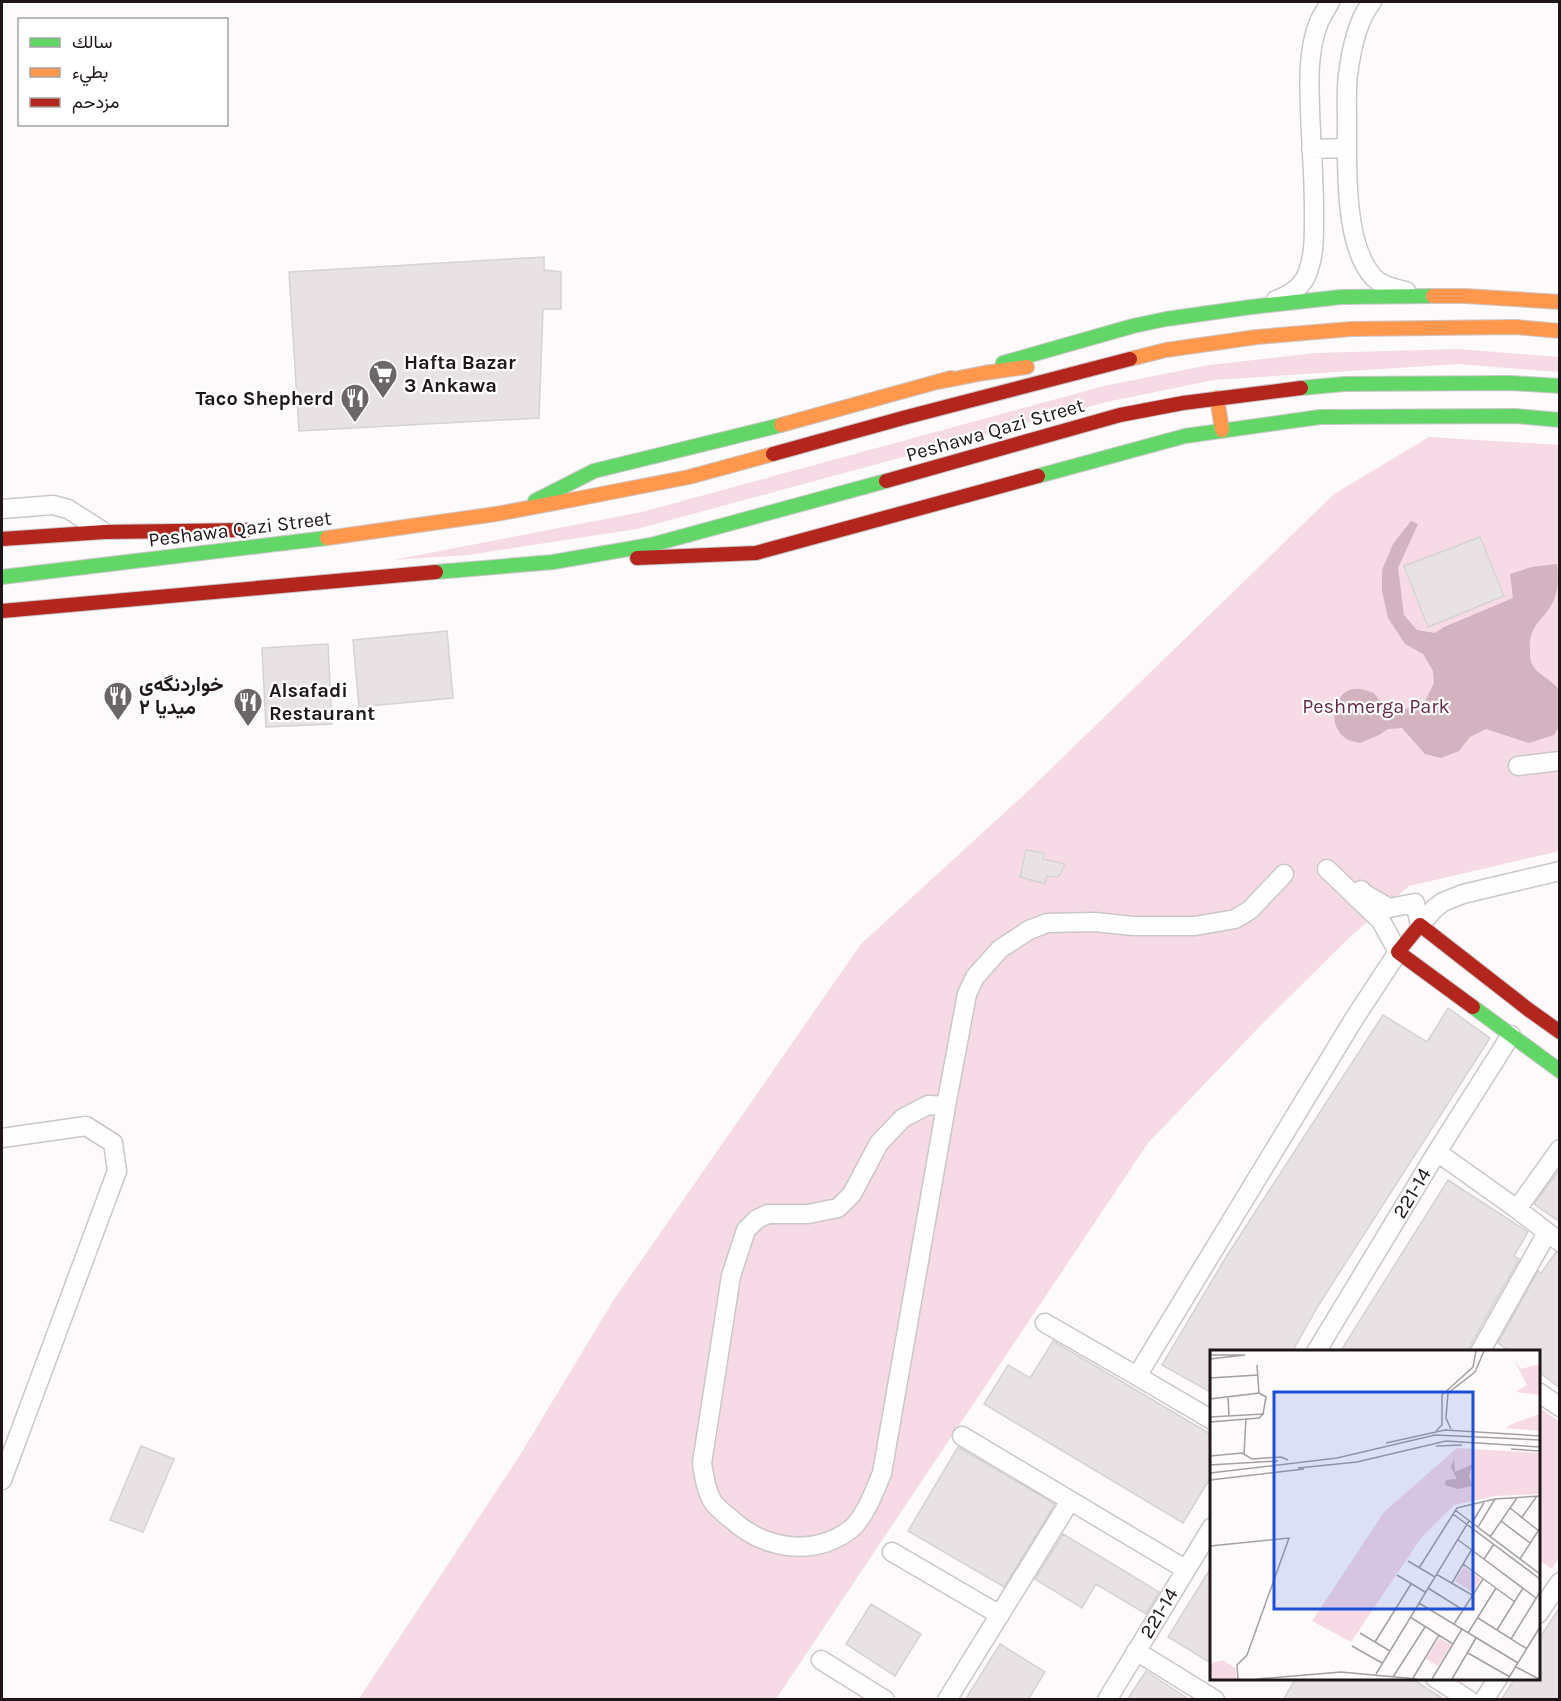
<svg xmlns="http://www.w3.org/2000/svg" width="1561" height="1701" viewBox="0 0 1561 1701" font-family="Karla,Vazirmatn,sans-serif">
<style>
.green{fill:#f6dae6}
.water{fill:#d4b3c0}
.building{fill:#e8e2e4;stroke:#d6d1d3;stroke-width:1.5}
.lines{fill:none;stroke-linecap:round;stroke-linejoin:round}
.street-casing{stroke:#cbc6c8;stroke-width:21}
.fast-casing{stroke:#cbc6c8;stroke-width:16}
.slow-casing{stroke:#cbc6c8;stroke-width:16}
.jam-casing{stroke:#cbc6c8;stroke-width:16}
.street{stroke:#fffefe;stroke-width:18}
.fast{stroke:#63d668;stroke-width:14}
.slow{stroke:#ff974d;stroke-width:14}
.jam{stroke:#b3261e;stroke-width:14}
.labels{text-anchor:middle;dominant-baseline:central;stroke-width:4.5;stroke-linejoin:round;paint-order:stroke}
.poi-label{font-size:20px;font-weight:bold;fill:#1e1619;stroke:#fff;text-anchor:start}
.street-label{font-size:20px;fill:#1e1619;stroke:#fff}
.park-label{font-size:20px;fill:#622844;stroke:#fff}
.inset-road{fill:none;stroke:#a49fa1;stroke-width:1.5}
.view{fill:#1d4ed8;fill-opacity:0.15;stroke:#1d4ed8;stroke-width:3}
.inset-edge{fill:none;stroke:#1e1619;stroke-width:3}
</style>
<rect width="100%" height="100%" fill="#fdfafb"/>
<path class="green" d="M 1458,349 L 1559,357 L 1559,372 L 1458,364 L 1214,380 L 1106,402 L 637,529 L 468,555 L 393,560 L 642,512 L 1104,386 L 1209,365 L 1316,353 Z
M 1429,437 L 1559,445 L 1559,851 L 1409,886 L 1350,937 L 1263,1023 L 1148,1143 L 776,1699 L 358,1700 L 517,1460 L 613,1301 L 861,944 L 1026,793 L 1334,494 Z
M 1538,1407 L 1559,1421 L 1559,1557 L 1552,1569 L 1539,1560 Z"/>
<path class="water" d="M 1411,521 L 1418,524 L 1398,568 L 1404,615 L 1417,630 L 1435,633 L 1444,627 L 1513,598 L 1510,574 L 1532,567 L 1557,564 C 1558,575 1559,586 1555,597 C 1547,620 1527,623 1530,651 C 1530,655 1530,661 1532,664 C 1538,676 1553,680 1559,690 L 1559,726 L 1554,735 L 1529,743 L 1486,729 L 1470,737 L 1459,751 L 1441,758 L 1425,754 L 1402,728 L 1388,729 L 1379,735 L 1360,743 C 1356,742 1350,741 1347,739 C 1325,727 1333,686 1360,689 C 1364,689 1369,692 1374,693 C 1387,713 1404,712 1424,703 L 1434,683 L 1433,671 L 1423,654 L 1405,644 L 1388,618 L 1382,591 L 1382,570 L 1393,544 Z"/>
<path class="building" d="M 544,257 L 544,270 L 561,272 L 561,309 L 543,309 L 539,418 L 299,431 L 289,272 Z
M 1480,537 L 1504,596 L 1428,627 L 1404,566 Z
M 447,631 L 453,698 L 359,707 L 353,640 Z
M 328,644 L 332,724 L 266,727 L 262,648 Z
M 1026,850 L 1044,853 L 1043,859 L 1065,864 L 1060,875 L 1057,877 L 1047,876 L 1045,884 L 1020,877 Z
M 1448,1008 L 1490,1038 L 1318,1306 L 1292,1352 L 1212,1352 L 1212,1393 L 1162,1365 L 1226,1257 L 1383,1015 L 1427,1042 Z
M 1560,1169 L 1560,1222 L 1534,1204 Z
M 1448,1180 L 1528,1232 L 1514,1256 L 1519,1259 L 1470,1346 L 1469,1352 L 1340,1352 Z
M 1556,1252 L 1560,1253 L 1560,1388 L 1539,1372 L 1539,1352 L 1510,1352 L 1498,1343 L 1538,1271 L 1541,1273 Z
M 1053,1341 L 1212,1435 L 1212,1475 L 1183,1523 L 984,1404 L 1008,1365 L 1030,1378 Z
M 141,1446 L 174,1459 L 143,1532 L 110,1520 Z
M 958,1447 L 1055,1504 L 1004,1587 L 908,1531 Z
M 1063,1534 L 1159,1592 L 1146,1614 L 1096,1584 L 1082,1608 L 1035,1579 Z
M 1212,1566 L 1212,1664 L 1168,1637 Z
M 871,1604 L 921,1634 L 895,1676 L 846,1644 Z
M 1560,1607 L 1560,1700 L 1501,1700 L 1515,1678 L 1539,1678 L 1539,1639 Z
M 1000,1644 L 1045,1672 L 1028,1700 L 965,1700 Z
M 1146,1671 L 1167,1685 L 1190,1700 L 1127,1700 Z
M 1296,1678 L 1411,1678 L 1445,1700 L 1283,1700 Z"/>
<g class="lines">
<g class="street-casing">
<path id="street" d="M 1372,2 C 1357,20 1351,51 1348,75 C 1346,89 1347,106 1347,121 C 1347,163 1344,239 1370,273 C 1378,285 1393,288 1406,291
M 1311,149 L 1347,148
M 1276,300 C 1289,295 1302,288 1307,274 C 1315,255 1314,231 1314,210 C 1314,176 1311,143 1310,109 C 1309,80 1308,49 1319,22 C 1322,15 1327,8 1330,2
M 2,509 L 53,505 L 68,509 L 101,530
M 1518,766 L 1560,761
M 1361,890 L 1365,894 L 1389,908 L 1415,903 L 1420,925
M 1420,925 L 1435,908 L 1443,902 L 1463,894 L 1560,871
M 946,1106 L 882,1473 C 875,1490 865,1517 851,1529 C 813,1558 763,1549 730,1518 C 724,1513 717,1508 713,1502 C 706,1491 704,1476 702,1463 L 731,1276 L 746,1230 L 757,1219 L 768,1214 L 808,1214 L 838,1208 L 852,1194 L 879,1143 L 903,1118 L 928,1105 L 946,1106 L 967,994 L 975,977 L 1000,949 L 1029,930 L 1047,923 L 1095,922 L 1133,926 L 1195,926 L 1235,919 L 1250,910 L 1284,874
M 2,1138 L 86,1126 L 113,1143 L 117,1171 L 2,1480
M 1437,1152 L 1517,1209 L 1560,1242
M 1517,1209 L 1560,1149
M 1045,1323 L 1137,1376 L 1212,1420
M 1316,1352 L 1437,1152 L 1511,1035
M 1480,1352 L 1547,1233
M 1137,1376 L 1354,1019 L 1398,952 L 1381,921 L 1327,869
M 1538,1392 L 1560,1407
M 962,1436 L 1185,1569
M 892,1552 L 1000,1615
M 1538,1614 L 1560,1582
M 1136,1651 L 1215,1700
M 821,1660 L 885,1700
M 1435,1678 L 1469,1700
M 947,1700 L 1070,1501
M 1107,1700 L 1212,1527
M 1484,1700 L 1498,1678"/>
</g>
<g class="fast-casing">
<path id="fast" d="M 1003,363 L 1133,326 L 1166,319 L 1251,307 L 1341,297 L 1433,296
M 1301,388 L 1345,384 L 1511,383 L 1560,386
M 1038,476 L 1185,436 L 1320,417 L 1516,416 L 1560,420
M 535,501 L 594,471 L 781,425
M 436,572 L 553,562 L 651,545 L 886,481
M 2,577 L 327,538
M 1473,1007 L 1560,1071"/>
</g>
<g class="slow-casing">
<path id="slow" d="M 1433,296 L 1465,296 L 1560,302
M 1130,359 L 1166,350 L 1257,337 L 1351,329 L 1516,327 L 1560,331
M 933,383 L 984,373 L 1027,367
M 1217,398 L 1222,430
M 781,425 L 951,378
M 327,538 L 496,514 L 571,500 L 689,477 L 773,454"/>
</g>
<g class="jam-casing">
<path id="jam" d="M 773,454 L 903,418 L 1130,359
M 886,481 L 1120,415 L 1183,403 L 1301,388
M 2,539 L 104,532 L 247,530
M 637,558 L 756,553 L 1038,476
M 2,611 L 436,572
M 1473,1007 L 1398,952 L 1420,925 L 1529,1010 L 1560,1032"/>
</g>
<use href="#street" class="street"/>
<use href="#fast" class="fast"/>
<use href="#slow" class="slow"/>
<use href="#jam" class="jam"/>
</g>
<defs>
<g id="supermarket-pin" transform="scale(1.5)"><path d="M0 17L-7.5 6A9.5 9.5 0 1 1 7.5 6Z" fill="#6c6668" stroke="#fff"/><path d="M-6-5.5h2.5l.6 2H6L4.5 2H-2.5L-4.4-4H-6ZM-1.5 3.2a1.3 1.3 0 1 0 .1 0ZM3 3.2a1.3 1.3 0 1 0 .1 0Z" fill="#fff"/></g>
<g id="restaurant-pin" transform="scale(1.5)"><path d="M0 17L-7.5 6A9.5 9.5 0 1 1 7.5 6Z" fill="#6c6668" stroke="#fff"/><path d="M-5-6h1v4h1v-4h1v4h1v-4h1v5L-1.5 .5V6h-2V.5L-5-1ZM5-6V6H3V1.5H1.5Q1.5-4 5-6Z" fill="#fff"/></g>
</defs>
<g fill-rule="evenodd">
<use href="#supermarket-pin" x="383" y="374"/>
<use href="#restaurant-pin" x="355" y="398"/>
<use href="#restaurant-pin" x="118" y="696"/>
<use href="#restaurant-pin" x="248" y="702"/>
</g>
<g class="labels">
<g class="poi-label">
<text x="404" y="362">Hafta Bazar<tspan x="404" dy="23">3 Ankawa</tspan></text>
<text x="334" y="398" text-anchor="end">Taco Shepherd</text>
<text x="139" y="684">خواردنگەی<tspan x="139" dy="23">میدیا ٢</tspan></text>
<text x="269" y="690">Alsafadi<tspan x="269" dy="23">Restaurant</tspan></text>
</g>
<g class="street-label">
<text transform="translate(995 430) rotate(-16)">Peshawa Qazi Street</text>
<text transform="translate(240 529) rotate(-7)">Peshawa Qazi Street</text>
<text transform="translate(1412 1193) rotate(-59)">221-14</text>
<text transform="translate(1159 1613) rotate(-59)">221-14</text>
</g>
<g class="park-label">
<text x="1376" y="706">Peshmerga Park</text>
</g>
</g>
<g transform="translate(1210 1350)">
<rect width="330" height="330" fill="#fdfafb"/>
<path d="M 304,10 L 311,19 L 330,14 L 330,45 L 306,42 L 317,35 ZM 330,64 L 330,81 L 296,78 L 304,73 ZM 247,98 L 330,103 L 330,144 L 285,146 L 244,155 L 211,188 L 141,292 L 102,271 L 174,162 ZM 254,217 L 271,229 L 262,242 L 245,231 ZM 229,288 L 241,295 L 228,316 L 216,309 ZM 13,310 L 25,318 L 27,329 L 0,329 L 0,314 Z" fill="#f6dae6"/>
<path d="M 244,109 L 245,122 L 263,114 L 259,125 L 262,136 L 248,139 L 235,135 L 236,130 L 247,129 L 241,117 Z" fill="#d4b3c0"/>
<path class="inset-road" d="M 0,5 L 35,5 L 0,9M 0,28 L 48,25M 49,43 L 56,47 L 53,64M 18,47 L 19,66M 0,49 L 49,43 L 47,15M 0,67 L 53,64 L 49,68 L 0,72M 241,79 L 236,68 L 238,43 L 265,22 L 274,1M 226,81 L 232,75 L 232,45 L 263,17 L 266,1M 176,93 L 235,80 L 330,86M 226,96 L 252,95M 301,99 L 330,101M 34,104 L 36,68M 0,106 L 32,103 L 42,109 L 71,107 L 78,110M 0,115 L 68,111M 88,118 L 147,112 L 236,91 L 330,97M 0,123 L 127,108 L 225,85 L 330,90M 0,130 L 94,119M 300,158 L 329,181M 245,160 L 330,224M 243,164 L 330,229M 312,167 L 327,146M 291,171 L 320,193M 262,173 L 275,151M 268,177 L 285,149 L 330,146M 280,187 L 307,148M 247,189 L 326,248M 0,196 L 79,188 L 37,305 L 27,315 L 28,329M 274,209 L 284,194M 310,209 L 330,178M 198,211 L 225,227M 253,214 L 305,252M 209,218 L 247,158 L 285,149M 226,224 L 262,245M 187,225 L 215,242M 242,233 L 262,199M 218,238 L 253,260M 209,253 L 308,313M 200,267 L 243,294M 268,268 L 317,299M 244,274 L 273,229M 287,280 L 313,238M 150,283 L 180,301M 258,283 L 286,238M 301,289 L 330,242M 165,292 L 201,234M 142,296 L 172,313M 258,303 L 300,327M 306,317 L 329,329M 166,324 L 259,171M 183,327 L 215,277M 203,328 L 229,285M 47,329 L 131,322 L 207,329M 222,329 L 252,279M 242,329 L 266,288M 298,329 L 330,277"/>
<path class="view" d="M 64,42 L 263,42 L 263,259 L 64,259 Z"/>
<rect width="330" height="330" class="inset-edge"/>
</g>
<rect width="1561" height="1701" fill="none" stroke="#1e1619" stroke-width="6"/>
<rect x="18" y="18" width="210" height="108" fill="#ffffff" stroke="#a5a2a3" stroke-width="1.5"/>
<rect x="30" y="38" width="30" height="9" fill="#63d668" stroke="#a5a2a3" stroke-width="1.5"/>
<text x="72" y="48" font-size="18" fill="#1e1619">سالك</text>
<rect x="30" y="68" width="30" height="9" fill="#ff974d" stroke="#a5a2a3" stroke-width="1.5"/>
<text x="72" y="78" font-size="18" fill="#1e1619">بطيء</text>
<rect x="30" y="98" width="30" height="9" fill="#b3261e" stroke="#a5a2a3" stroke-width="1.5"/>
<text x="72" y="108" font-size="18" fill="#1e1619">مزدحم</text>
</svg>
